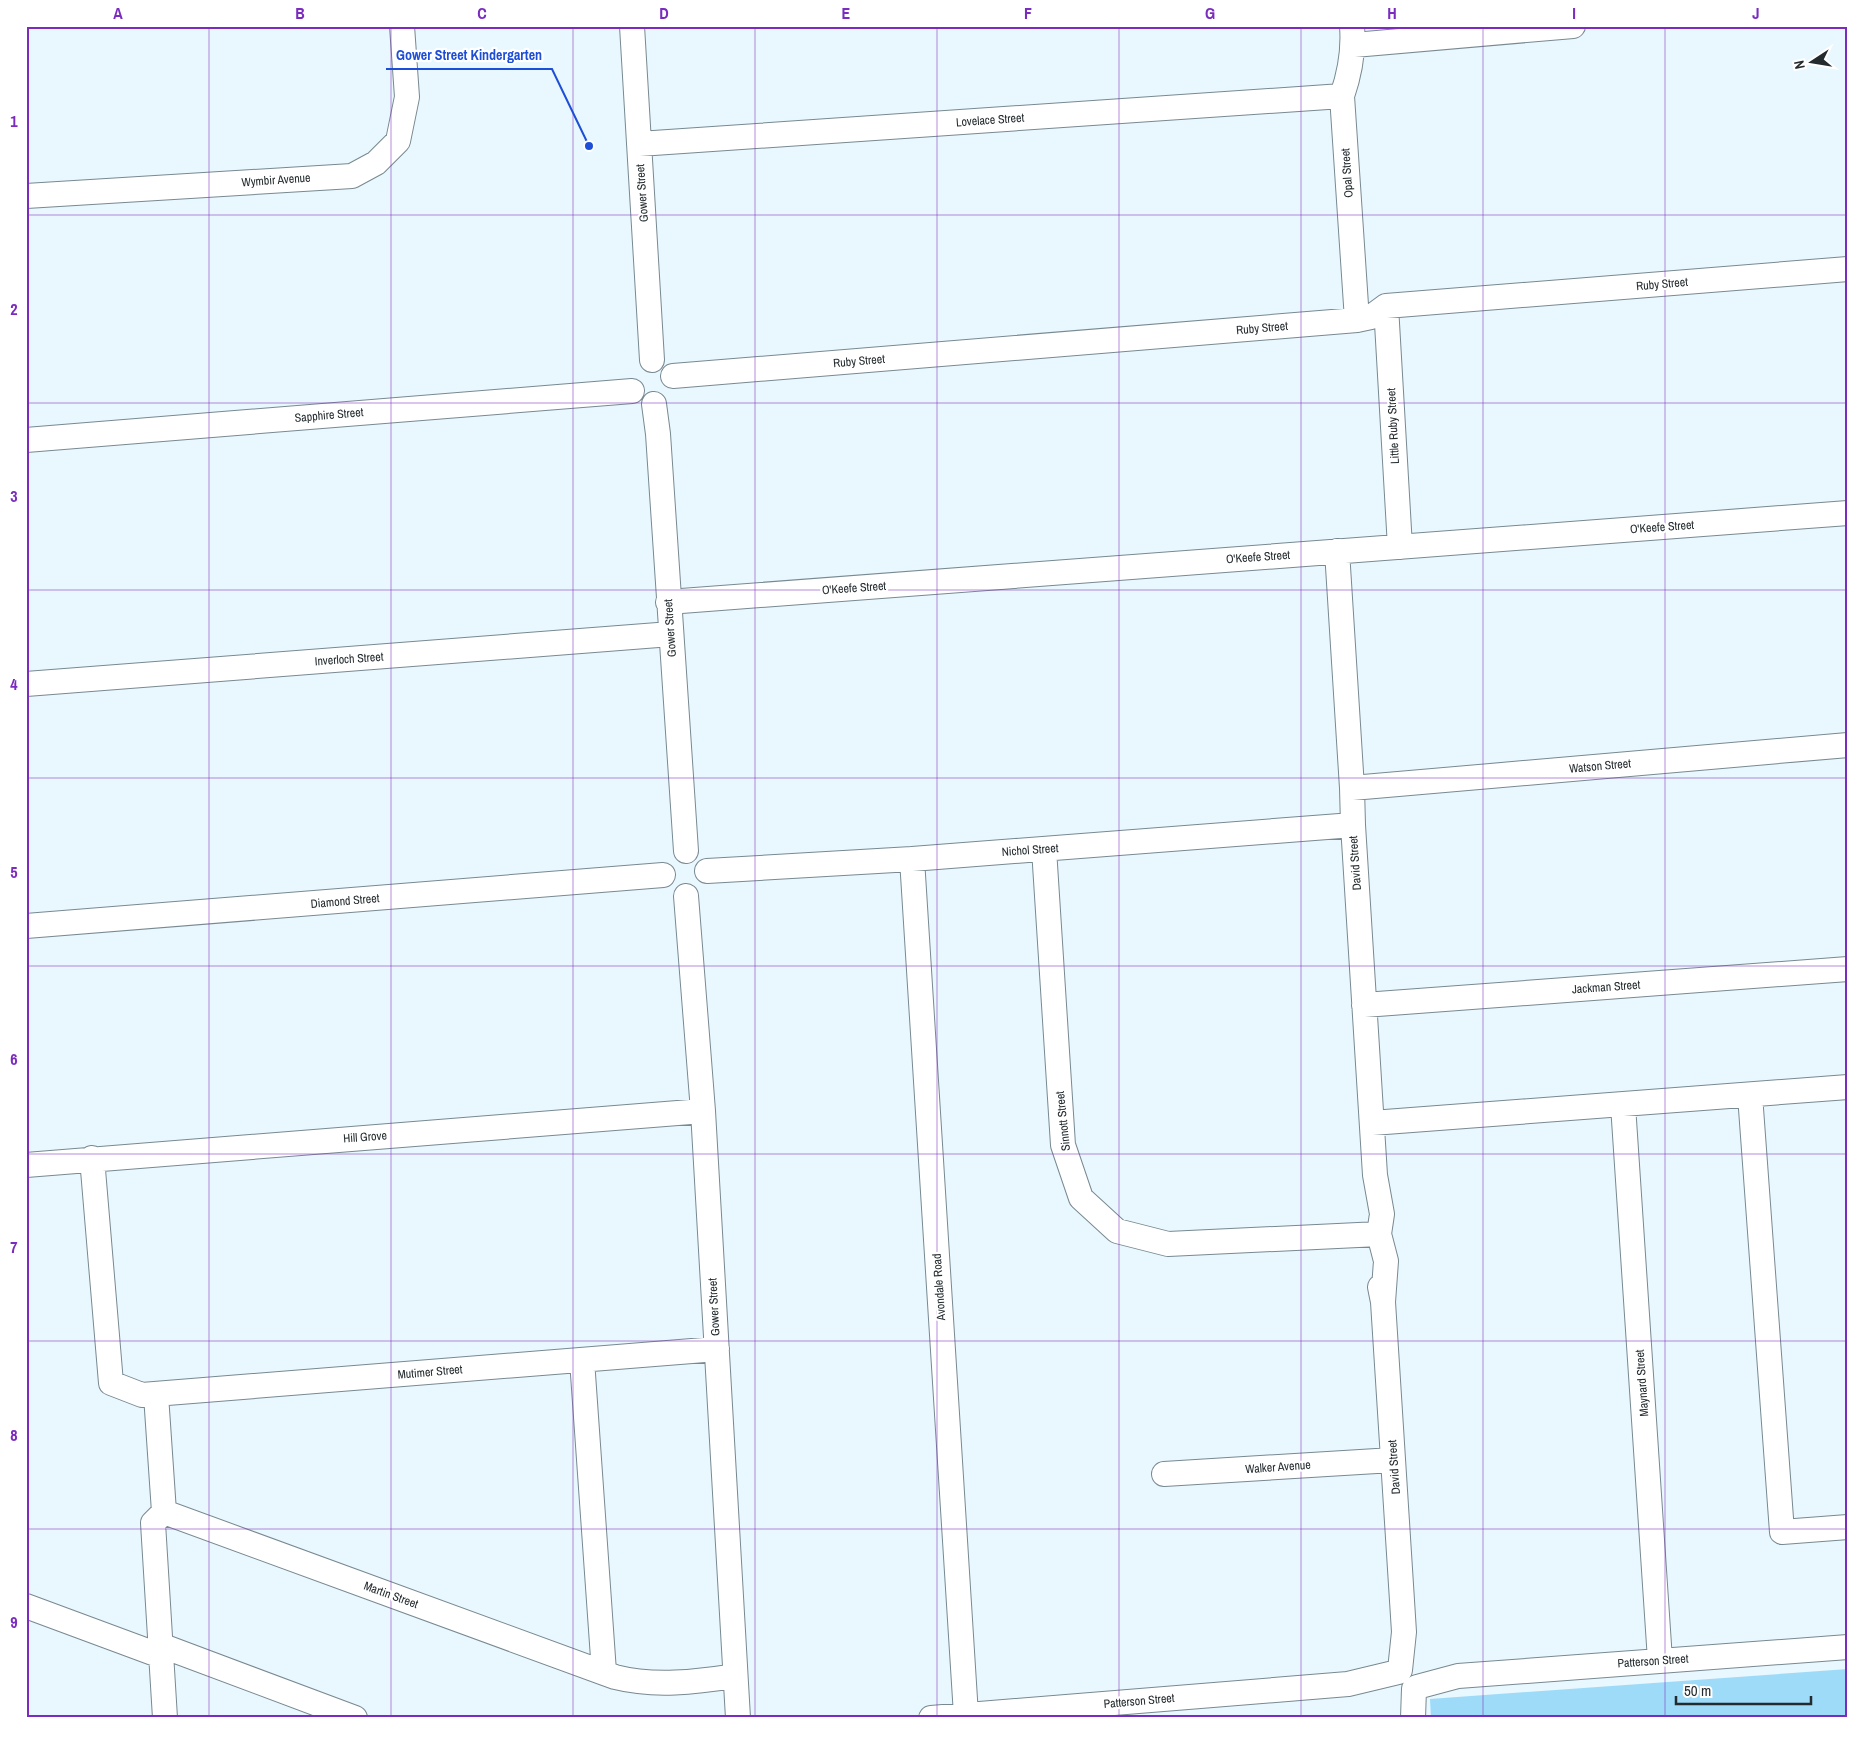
<svg xmlns="http://www.w3.org/2000/svg" width="1874" height="1744" viewBox="0 0 1874 1744" font-family="'Archivo Narrow',sans-serif">
<style>
.park{fill:#9ddbf9}
.lines{fill:none;stroke-linecap:round;stroke-linejoin:round}
.minor-casing{stroke:#788991;stroke-width:26}
.minor{stroke:#fff;stroke-width:24}
.grid{fill:none;stroke:#7b2cbf;stroke-width:1;stroke-opacity:0.55}
.labels{text-anchor:middle;dominant-baseline:central;stroke-width:4.5;stroke-linejoin:round;paint-order:stroke}
.street-label{font-size:12px;fill:#242b2e;stroke:#fff}
.leader{fill:none;stroke:#1d4ed8;stroke-width:2}
.callout-dot{fill:#1d4ed8;stroke:#fff;stroke-width:2}
.callout-label{font-size:14px;text-anchor:middle;font-weight:bold;fill:#1d4ed8;stroke:#fff;stroke-width:4.5;stroke-linejoin:round;paint-order:stroke}
.neatline{fill:none;stroke:#7b2cbf;stroke-width:2}
.grid-label{font-size:16px;text-anchor:middle;font-weight:bold;fill:#7b2cbf}
</style>
<rect width="100%" height="100%" fill="#e9f7fe"/>
<path class="park" d="M 1848,1669 L 1848,1718 L 1431,1718 L 1430,1699 Z"/>
<g class="lines">
<g class="minor-casing">
<path id="minor" d="M 632,26 L 652,360
M 1352,26 C 1354,51 1350,73 1342,96 L 1357,320
M 1354,45 L 1573,26
M 639,144 L 1342,96
M 26,196 L 352,176 L 376,163 L 398,141 L 407,97 L 402,26
M 1386,306 L 1400,547
M 673,376 L 1357,320 L 1371,317 L 1386,306 L 1848,269
M 654,404 L 658,434 L 686,851
M 26,440 L 632,391
M 1337,551 L 1352,788 L 1353,825 L 1375,1175 L 1382,1214 L 1379,1234 L 1386,1261 L 1383,1302
M 668,602 L 1848,513
M 26,684 L 671,634
M 1352,788 L 1848,745
M 1044,849 L 1063,1145 L 1081,1198 L 1117,1231 L 1168,1244 L 1379,1234
M 912,859 L 966,1715
M 707,871 L 912,859 L 1353,825
M 686,896 L 703,1111 L 738,1718
M 26,926 L 663,875
M 1364,1005 L 1848,969
M 1750,1095 L 1782,1532 L 1848,1527
M 1623,1105 L 1660,1660
M 1372,1123 L 1848,1087
M 92,1158 L 111,1383 L 142,1395 L 717,1349
M 26,1165 L 703,1111
M 1380,1287 L 1383,1302 L 1404,1632 L 1400,1670
M 582,1360 L 604,1672
M 156,1395 L 164,1512 L 615,1677 C 654,1687 696,1682 735,1676
M 1164,1474 L 1393,1460
M 164,1512 L 153,1523 L 165,1718
M 26,1606 L 161,1656
M 160,1645 L 355,1718
M 1417,1687 L 1458,1676 L 1848,1647
M 931,1718 L 1348,1684 L 1398,1672
M 1413,1718 L 1414,1689"/>
</g>
<use href="#minor" class="minor"/>
</g>
<path class="grid" d="M 209,26 L 209,1718M 391,26 L 391,1718M 573,26 L 573,1718M 755,26 L 755,1718M 937,26 L 937,1718M 1119,26 L 1119,1718M 1301,26 L 1301,1718M 1483,26 L 1483,1718M 1665,26 L 1665,1718M 26,215 L 1848,215M 26,403 L 1848,403M 26,590 L 1848,590M 26,778 L 1848,778M 26,966 L 1848,966M 26,1154 L 1848,1154M 26,1341 L 1848,1341M 26,1529 L 1848,1529"/>
<g class="labels">
<g class="street-label">
<text transform="translate(990 120) rotate(-4)">Lovelace Street</text>
<text transform="translate(1347 173) rotate(-94)">Opal Street</text>
<text transform="translate(276 180) rotate(-4)">Wymbir Avenue</text>
<text transform="translate(642 193) rotate(-94)">Gower Street</text>
<text transform="translate(1662 284) rotate(-5)">Ruby Street</text>
<text transform="translate(1262 328) rotate(-5)">Ruby Street</text>
<text transform="translate(859 361) rotate(-5)">Ruby Street</text>
<text transform="translate(329 415) rotate(-5)">Sapphire Street</text>
<text transform="translate(1393 426) rotate(-93)">Little Ruby Street</text>
<text transform="translate(1662 527) rotate(-4)">O'Keefe Street</text>
<text transform="translate(1258 557) rotate(-4)">O'Keefe Street</text>
<text transform="translate(854 588) rotate(-4)">O'Keefe Street</text>
<text transform="translate(670 628) rotate(-94)">Gower Street</text>
<text transform="translate(349 659) rotate(-4)">Inverloch Street</text>
<text transform="translate(1600 766) rotate(-5)">Watson Street</text>
<text transform="translate(1030 850) rotate(-4)">Nichol Street</text>
<text transform="translate(1355 863) rotate(-94)">David Street</text>
<text transform="translate(345 901) rotate(-5)">Diamond Street</text>
<text transform="translate(1606 987) rotate(-4)">Jackman Street</text>
<text transform="translate(1063 1121) rotate(-96)">Sinnott Street</text>
<text transform="translate(365 1137) rotate(-4)">Hill Grove</text>
<text transform="translate(939 1287) rotate(-94)">Avondale Road</text>
<text transform="translate(714 1307) rotate(-93)">Gower Street</text>
<text transform="translate(430 1372) rotate(-5)">Mutimer Street</text>
<text transform="translate(1642 1383) rotate(-94)">Maynard Street</text>
<text transform="translate(1278 1467) rotate(-4)">Walker Avenue</text>
<text transform="translate(1394 1467) rotate(-94)">David Street</text>
<text transform="translate(391 1595) rotate(20)">Martin Street</text>
<text transform="translate(1653 1661) rotate(-4)">Patterson Street</text>
<text transform="translate(1139 1701) rotate(-5)">Patterson Street</text>
</g>
</g>
<path class="leader" d="M589 146L552 69H386"/>
<circle class="callout-dot" cx="589" cy="146" r="5"/>
<g class="callout-label">
<text x="469" y="60">Gower Street Kindergarten</text>
</g>
<rect width="1874" height="1744" fill="none" stroke="#ffffff" stroke-width="55"/>
<g transform="translate(1812 62) rotate(258)" stroke="#ffffff" stroke-width="4" paint-order="stroke">
<path d="M0-4L9 19L0 12L-9 19Z" fill="#242b2e"/>
<text y="-8" font-size="14" font-weight="bold" text-anchor="middle" fill="#242b2e">N</text>
</g>
<path d="M1676 1696v8h135v-8" fill="none" stroke="#242b2e" stroke-width="2.5"/>
<text x="1684" y="1696" font-size="15" fill="#242b2e" stroke="#ffffff" stroke-width="4" paint-order="stroke">50 m</text>
<rect x="28" y="28" width="1818" height="1688" class="neatline"/>
<g class="grid-label">
<text x="118" y="19">A</text>
<text x="300" y="19">B</text>
<text x="482" y="19">C</text>
<text x="664" y="19">D</text>
<text x="846" y="19">E</text>
<text x="1028" y="19">F</text>
<text x="1210" y="19">G</text>
<text x="1392" y="19">H</text>
<text x="1574" y="19">I</text>
<text x="1756" y="19">J</text>
<text x="14" y="127">1</text>
<text x="14" y="315">2</text>
<text x="14" y="502">3</text>
<text x="14" y="690">4</text>
<text x="14" y="878">5</text>
<text x="14" y="1065">6</text>
<text x="14" y="1253">7</text>
<text x="14" y="1441">8</text>
<text x="14" y="1628">9</text>
</g>
</svg>
